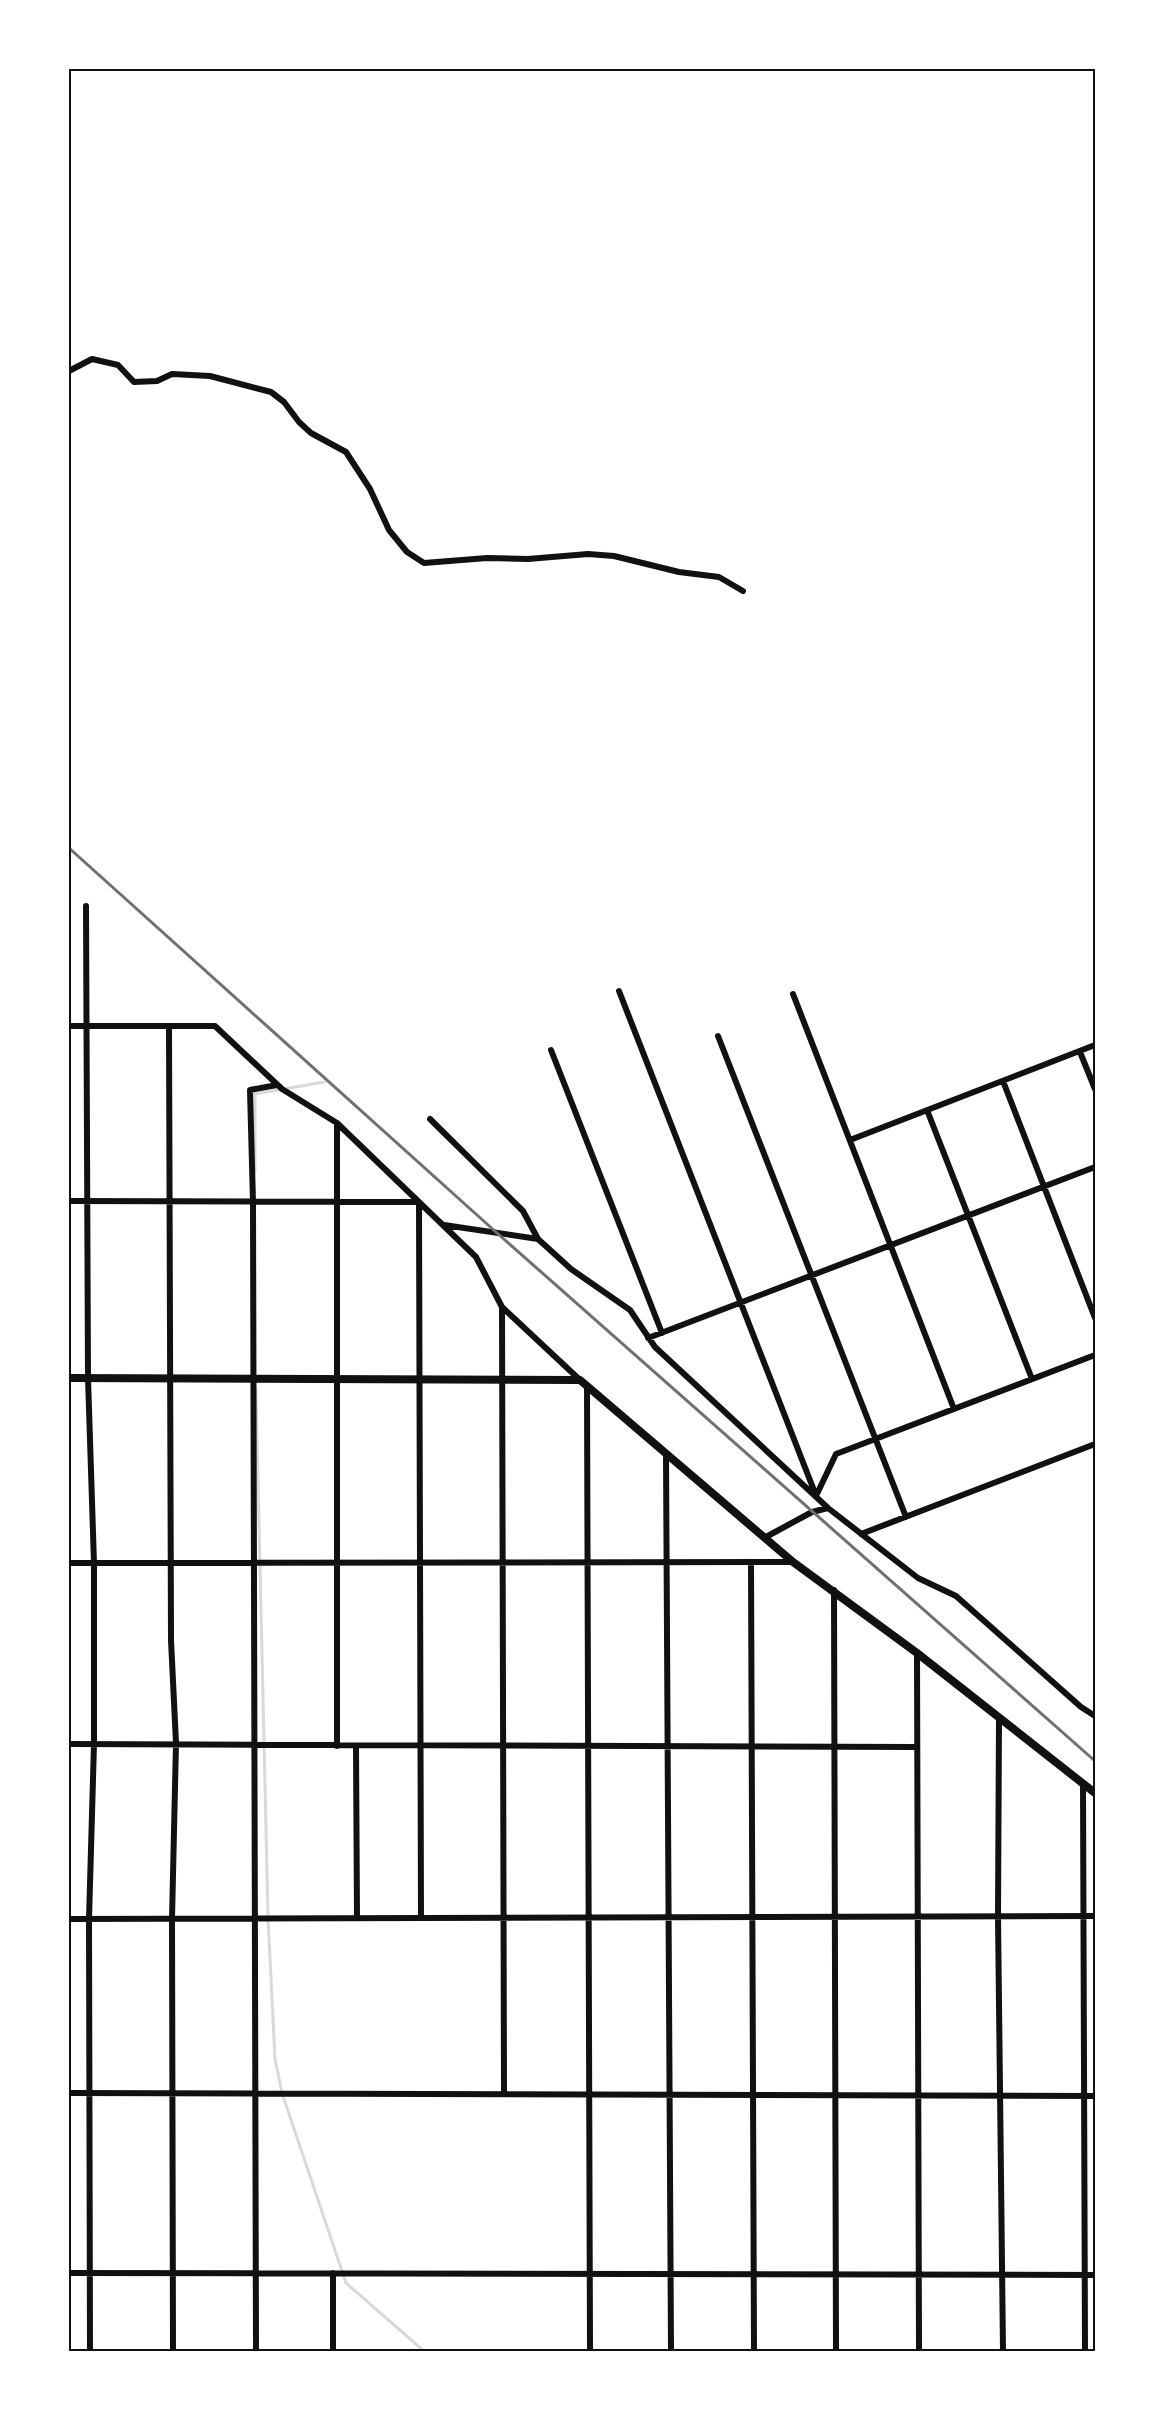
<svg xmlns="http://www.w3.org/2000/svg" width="1164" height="2420" viewBox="0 0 1164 2420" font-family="'IBM Plex Sans',sans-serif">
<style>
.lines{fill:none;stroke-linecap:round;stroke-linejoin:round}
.stream{stroke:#d9d9d9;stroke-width:3}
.minor{stroke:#111;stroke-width:6}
.tertiary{stroke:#111;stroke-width:8}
.rail{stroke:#707070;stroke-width:3}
.neatline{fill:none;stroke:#111;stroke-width:2}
</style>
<rect width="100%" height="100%" fill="#fff"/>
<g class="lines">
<path class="stream" d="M 255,1172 L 255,1094 L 324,1082
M 256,1389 L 268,1918 L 275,2059 L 282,2093 L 346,2283 L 424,2351"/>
<path class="minor" d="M 69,371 L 92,359 L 118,365 L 134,382 L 157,381 L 172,374 L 210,376 L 271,392 L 284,402 L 299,422 L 311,433 L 346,452 L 370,489 L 389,530 L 407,552 L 424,563 L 487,558 L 528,559 L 588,554 L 614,556 L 679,572 L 719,577 L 743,591
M 86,906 L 88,1378 L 94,1563 L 94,1744 L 89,1919 L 90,2351
M 619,991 L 815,1493
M 793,994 L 954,1409
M 69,1026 L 215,1026 L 282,1089 L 337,1123 L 476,1257 L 502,1307 L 580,1380
M 169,1026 L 171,1640 L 176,1743 L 172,1919 L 173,2351
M 718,1036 L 906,1517
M 551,1050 L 662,1333
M 1080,1052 L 1095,1089
M 1003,1081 L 1095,1318
M 927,1110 L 1032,1379
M 430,1119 L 523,1211 L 538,1239 L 571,1269 L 630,1310 L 655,1347 L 828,1508 L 918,1578 L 956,1596 L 1081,1707 L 1095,1716
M 337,1123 L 337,1746
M 850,1140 L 1095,1045
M 69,1201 L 419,1202 L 421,1918
M 444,1225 L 538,1239
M 502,1307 L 504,2094
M 648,1338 L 1095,1167
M 587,1386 L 590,2351
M 666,1454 L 671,2351
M 816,1496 L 836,1454 L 1095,1355
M 861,1534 L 1095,1444
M 764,1538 L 812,1512 L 828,1508
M 751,1562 L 754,2351
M 69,1563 L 792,1562
M 834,1590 L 836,2351
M 917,1653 L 919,2351
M 999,1719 L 998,1916 L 1003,2351
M 69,1744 L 917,1747
M 356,1746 L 357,1918
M 1083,1784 L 1085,2351
M 69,1919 L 1095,1916
M 69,2093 L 1095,2096
M 69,2273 L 1095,2275
M 333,2273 L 333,2351
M 256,2351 L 253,1202 L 250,1090 L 277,1085"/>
<path class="tertiary" d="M 69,1378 L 580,1380 L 793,1562 L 917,1653 L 1095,1793"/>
<path class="rail" d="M 69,848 L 497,1233 L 1095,1761"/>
</g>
<rect width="1164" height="2420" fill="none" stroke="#ffffff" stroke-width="141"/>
<rect x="70" y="70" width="1024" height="2280" class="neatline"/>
</svg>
